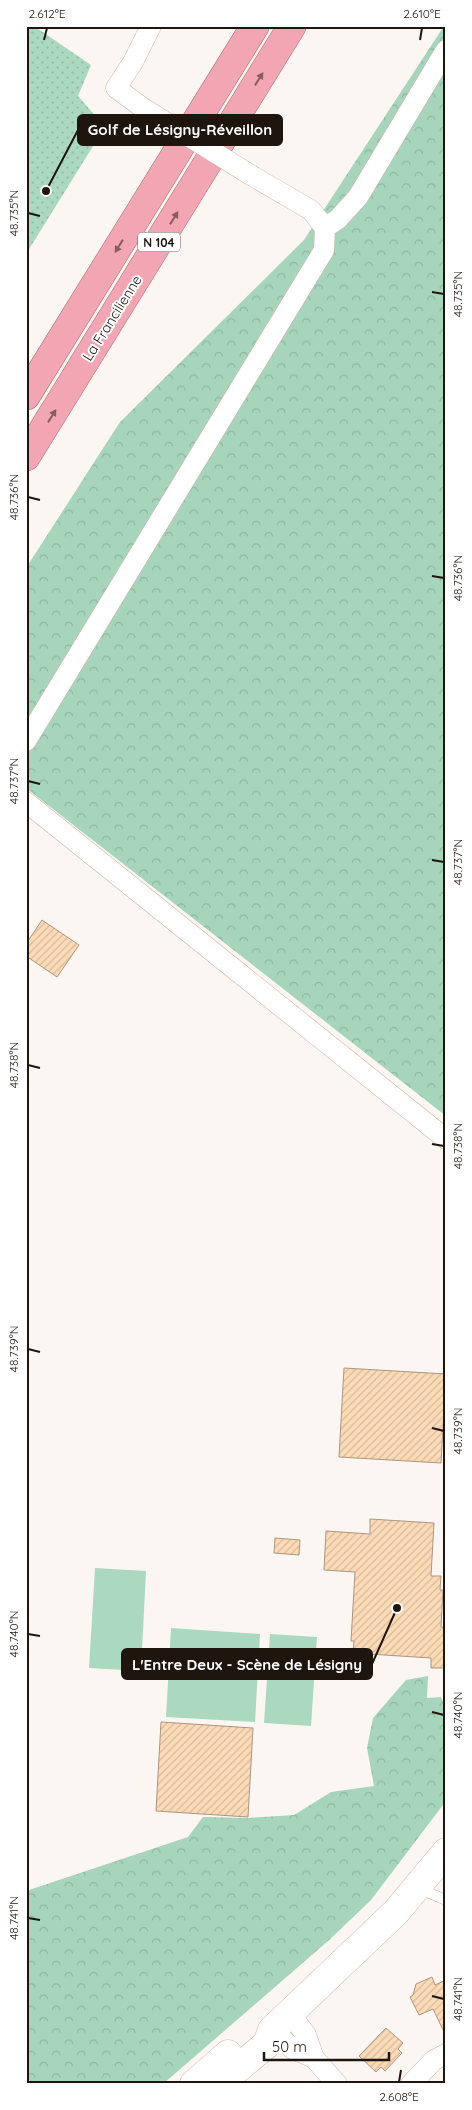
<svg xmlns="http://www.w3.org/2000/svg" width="472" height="2110" viewBox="0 0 472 2110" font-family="Quicksand,sans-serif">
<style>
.grass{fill:url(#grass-dots)}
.forest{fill:url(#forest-crowns)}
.park{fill:#aad9bf}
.building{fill:url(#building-hatch);stroke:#ab9782}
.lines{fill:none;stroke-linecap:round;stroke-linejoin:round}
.lane-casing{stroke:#d0b4a5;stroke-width:11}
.street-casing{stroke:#d0b4a5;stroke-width:21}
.secondary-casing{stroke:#d0b4a5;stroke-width:29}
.highway-casing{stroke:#a8737a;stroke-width:29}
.lane{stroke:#fff;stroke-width:10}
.street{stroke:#fff;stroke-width:20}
.secondary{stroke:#fff;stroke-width:28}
.highway{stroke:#f2a5b3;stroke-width:28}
.street-bridge-casing{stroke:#d0b4a5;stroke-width:21;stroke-linecap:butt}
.street-bridge{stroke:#fff;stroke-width:20}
.oneway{fill:#885d61}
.ticks{fill:none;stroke:#1f150f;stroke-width:2}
.labels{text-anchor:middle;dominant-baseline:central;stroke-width:4;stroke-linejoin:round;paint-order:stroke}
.shield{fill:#fff;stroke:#625b57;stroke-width:1}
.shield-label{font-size:12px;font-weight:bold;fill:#1f150f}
.street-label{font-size:14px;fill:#1f150f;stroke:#fff}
.leader{fill:none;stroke:#1f150f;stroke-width:2}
.callout-dot{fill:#1f150f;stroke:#fff;stroke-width:2}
.callout{fill:#1f150f;stroke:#1f150f;stroke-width:2}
.callout-label{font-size:15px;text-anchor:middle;font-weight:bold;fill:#fff}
.neatline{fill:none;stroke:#1f150f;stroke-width:2}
.ticks-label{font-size:12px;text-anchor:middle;fill:#1f150f}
</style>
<defs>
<pattern id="grass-dots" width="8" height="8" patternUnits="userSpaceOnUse" patternTransform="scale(1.25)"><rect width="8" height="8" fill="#aad9bf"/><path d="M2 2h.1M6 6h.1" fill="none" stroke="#92b9a3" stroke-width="1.8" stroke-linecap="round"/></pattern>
<pattern id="forest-crowns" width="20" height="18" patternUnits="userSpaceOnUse" patternTransform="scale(1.25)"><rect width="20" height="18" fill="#a6d5bc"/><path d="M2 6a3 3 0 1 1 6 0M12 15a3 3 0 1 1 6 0" fill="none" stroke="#8eb6a0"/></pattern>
<pattern id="building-hatch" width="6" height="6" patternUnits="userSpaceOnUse" patternTransform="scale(1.25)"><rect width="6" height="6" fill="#fbdab6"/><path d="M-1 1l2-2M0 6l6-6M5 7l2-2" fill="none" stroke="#d7ba9b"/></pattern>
</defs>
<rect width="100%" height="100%" fill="#fcf6f3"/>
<path class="grass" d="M 26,26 L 34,26 L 91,65 L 78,96 L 105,127 L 26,254 Z"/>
<path class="forest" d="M 444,26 L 446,26 L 446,1116 L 26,788 L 26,568 L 120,422 L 304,240 Z
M 428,1676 L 427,1698 L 441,1697 L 446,1708 L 446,1801 L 371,1900 L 328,1941 L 163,2084 L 26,2084 L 26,1891 L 188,1837 L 203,1817 L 248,1818 L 294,1815 L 331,1792 L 374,1786 L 367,1748 L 373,1718 L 406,1680 Z"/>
<path class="park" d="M 95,1568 L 146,1571 L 141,1671 L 89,1668 Z
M 171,1628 L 260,1634 L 255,1722 L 166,1717 Z
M 270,1634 L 317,1637 L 311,1726 L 264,1723 Z"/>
<path class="building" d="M 42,920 L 79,945 L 57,977 L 26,956 L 26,944 Z
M 344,1368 L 446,1374 L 441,1463 L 339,1457 Z
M 370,1519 L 434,1523 L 431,1576 L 441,1576 L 440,1590 L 443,1590 L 441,1627 L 446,1627 L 446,1668 L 431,1668 L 431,1658 L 353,1653 L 354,1641 L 351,1641 L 355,1572 L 324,1570 L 326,1531 L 370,1534 Z
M 275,1538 L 300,1540 L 299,1555 L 274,1553 Z
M 161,1722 L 253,1728 L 248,1817 L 156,1811 Z
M 432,1977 L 435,1985 L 446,1980 L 446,2036 L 433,2009 L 419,2015 L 410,1997 L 413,1995 L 416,1984 Z
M 386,2028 L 403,2043 L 398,2049 L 402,2053 L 385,2071 L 381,2067 L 376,2072 L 359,2056 Z"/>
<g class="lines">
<g class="lane-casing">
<path id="lane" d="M 417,1888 L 446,1900"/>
</g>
<g class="street-casing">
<path id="street" d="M 143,108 L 116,88 L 133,62 L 151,26
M 325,228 L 338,219 L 358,197 L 446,50
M 26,741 L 324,250 L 325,228 L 311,210 L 254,177
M 26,802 L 446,1139
M 289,2012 L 306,2035 L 314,2058 L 337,2084
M 272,2030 L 293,2049 L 314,2058
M 411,2084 L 434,2060 L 446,2054"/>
</g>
<g class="secondary-casing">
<path id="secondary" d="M 194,2084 L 228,2054
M 219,2084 L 267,2044 L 272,2030 L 396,1912 L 446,1852"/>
</g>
<g class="highway-casing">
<path id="highway" d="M 26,396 L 255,26
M 26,457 L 292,26"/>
</g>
<use href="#lane" class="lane"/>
<use href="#street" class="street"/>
<use href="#secondary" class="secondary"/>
<use href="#highway" class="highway"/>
<g class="street-bridge-casing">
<path id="street-bridge" d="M 143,108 L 254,177"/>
</g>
<use href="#street-bridge" class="street-bridge"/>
</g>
<defs><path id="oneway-solid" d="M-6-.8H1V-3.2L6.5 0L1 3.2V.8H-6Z" transform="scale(1.25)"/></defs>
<g class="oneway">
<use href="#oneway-solid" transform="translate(259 79) rotate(-58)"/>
<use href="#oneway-solid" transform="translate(174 218) rotate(-58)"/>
<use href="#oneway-solid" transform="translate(119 246) rotate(122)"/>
<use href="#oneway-solid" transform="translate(52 416) rotate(-58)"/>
</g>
<path class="ticks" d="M 44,40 L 47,28M 420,40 L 422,28M 28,213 L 40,216M 432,292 L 444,294M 28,497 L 40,500M 432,576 L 444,578M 28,781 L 40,784M 432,860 L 444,862M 28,1065 L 40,1068M 432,1144 L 444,1146M 28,1349 L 40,1352M 432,1428 L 444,1431M 28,1634 L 40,1636M 432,1712 L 444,1715M 28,1918 L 40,1920M 432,1996 L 444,1999M 399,2082 L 401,2070"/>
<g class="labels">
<rect class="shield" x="138" y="232.5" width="42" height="19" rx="4"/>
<g class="shield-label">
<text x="159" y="242">N 104</text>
</g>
<g class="street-label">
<text transform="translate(112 318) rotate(-58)">La Francilienne</text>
</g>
</g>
<path class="leader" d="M46 191L78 130M397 1608L372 1664"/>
<g class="callout-dot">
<circle cx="46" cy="191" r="5"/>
<circle cx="397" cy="1608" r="5"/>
</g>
<g class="callout">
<rect x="78" y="115" width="204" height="30" rx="5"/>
<rect x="122" y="1649" width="250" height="30" rx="5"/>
</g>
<g class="callout-label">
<text x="180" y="135">Golf de Lésigny-Réveillon</text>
<text x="247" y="1670">L'Entre Deux - Scène de Lésigny</text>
</g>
<rect width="472" height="2110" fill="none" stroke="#ffffff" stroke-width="55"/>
<path d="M264 2052v8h125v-8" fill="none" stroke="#1f150f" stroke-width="2.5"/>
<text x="272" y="2052" font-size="15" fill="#1f150f" stroke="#ffffff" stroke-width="4" paint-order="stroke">50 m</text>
<rect x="28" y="28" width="416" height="2054" class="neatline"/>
<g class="ticks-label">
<text x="47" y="18">2.612°E</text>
<text x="422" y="18">2.610°E</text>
<text transform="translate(14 213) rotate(-90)" y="4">48.735°N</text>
<text transform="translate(458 294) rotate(-90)" y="4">48.735°N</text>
<text transform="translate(14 497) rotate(-90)" y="4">48.736°N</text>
<text transform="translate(458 578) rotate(-90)" y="4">48.736°N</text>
<text transform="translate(14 781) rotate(-90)" y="4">48.737°N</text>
<text transform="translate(458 862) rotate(-90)" y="4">48.737°N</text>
<text transform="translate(14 1065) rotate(-90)" y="4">48.738°N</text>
<text transform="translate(458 1146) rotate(-90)" y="4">48.738°N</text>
<text transform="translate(14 1349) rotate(-90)" y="4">48.739°N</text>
<text transform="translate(458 1431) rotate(-90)" y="4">48.739°N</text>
<text transform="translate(14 1634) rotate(-90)" y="4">48.740°N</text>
<text transform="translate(458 1715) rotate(-90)" y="4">48.740°N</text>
<text transform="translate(14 1918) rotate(-90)" y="4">48.741°N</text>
<text transform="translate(458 1999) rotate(-90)" y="4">48.741°N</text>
<text x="399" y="2101">2.608°E</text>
</g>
</svg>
